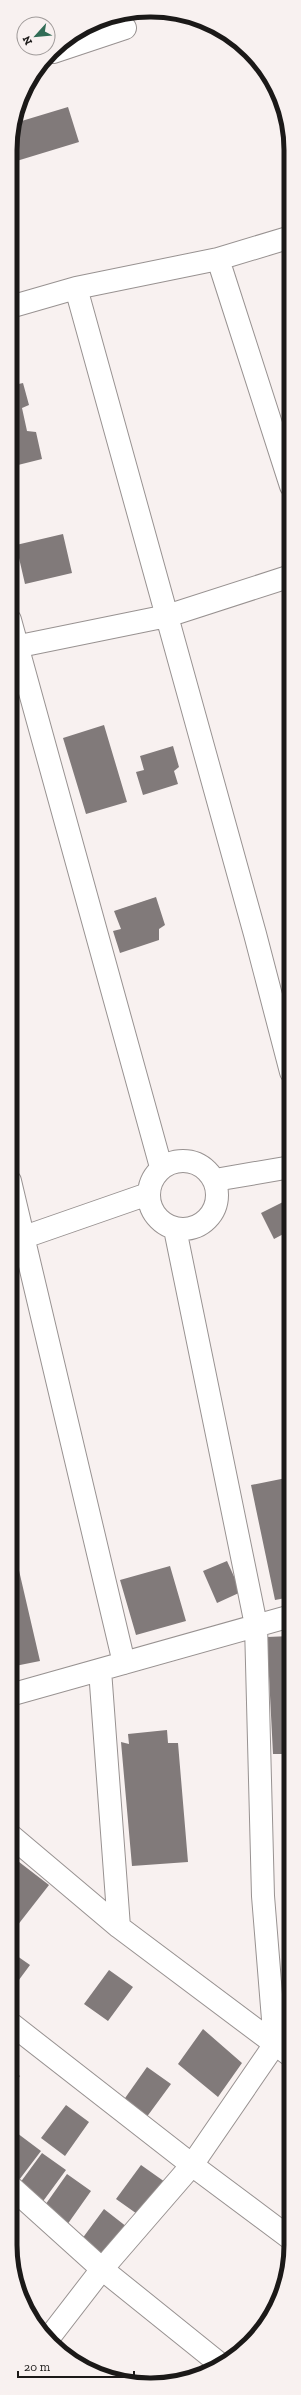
<svg xmlns="http://www.w3.org/2000/svg" width="301" height="2395" viewBox="0 0 301 2395" font-family="'Zilla Slab',serif">
<style>
.building{fill:#817a7a}
.lines{fill:none;stroke-linecap:round;stroke-linejoin:round}
.minor-casing{stroke:#989291;stroke-width:24}
.minor{stroke:#fff;stroke-width:22}
.rim{fill:none;stroke:#1b1918;stroke-width:5}
</style>
<rect width="100%" height="100%" fill="#f8f1f0"/>
<path class="building" d="M 68,107 L 79,142 L 10,163 L 10,141 L 15,123 Z
M 23,383 L 29,405 L 22,408 L 27,431 L 36,432 L 42,459 L 10,467 L 10,386 Z
M 63,534 L 72,573 L 25,584 L 16,545 Z
M 288,695 L 291,695 L 291,705 L 290,705 Z
M 104,725 L 127,802 L 86,814 L 63,738 Z
M 173,746 L 179,767 L 174,771 L 178,784 L 143,795 L 136,772 L 144,770 L 140,756 Z
M 156,897 L 165,925 L 159,929 L 159,940 L 120,953 L 113,931 L 121,929 L 114,911 Z
M 291,1198 L 291,1230 L 274,1239 L 261,1213 Z
M 291,1477 L 291,1597 L 275,1600 L 251,1485 Z
M 11,1536 L 40,1661 L 10,1667 L 10,1536 Z
M 227,1561 L 241,1592 L 217,1603 L 203,1571 Z
M 170,1566 L 186,1621 L 136,1635 L 120,1580 Z
M 291,1636 L 291,1754 L 273,1754 L 267,1637 Z
M 167,1730 L 168,1743 L 178,1743 L 188,1862 L 132,1866 L 121,1742 L 129,1744 L 128,1734 Z
M 10,1855 L 49,1885 L 17,1926 L 10,1920 Z
M 10,1951 L 30,1965 L 10,1992 Z
M 109,1970 L 133,1987 L 108,2021 L 84,2004 Z
M 203,2029 L 242,2063 L 218,2097 L 178,2064 Z
M 147,2067 L 171,2084 L 146,2118 L 123,2101 Z
M 10,2068 L 20,2076 L 10,2090 Z
M 66,2105 L 89,2122 L 65,2156 L 41,2138 Z
M 17,2133 L 41,2151 L 16,2184 L 10,2180 L 10,2143 Z
M 42,2153 L 66,2170 L 41,2204 L 17,2187 Z
M 141,2165 L 165,2182 L 140,2216 L 116,2199 Z
M 67,2174 L 91,2191 L 67,2225 L 43,2208 Z
M 104,2209 L 127,2227 L 102,2261 L 79,2243 Z"/>
<g class="lines">
<g class="minor-casing">
<path id="minor" d="M 53,52 L 125,28
M 218,259 L 291,486
M 76,288 L 255,934 L 291,1072
M 10,307 L 76,288 L 218,259 L 291,237
M 10,620 L 161,1167
M 10,648 L 167,616 L 291,576
M149 1195a34 34 0 1 1 68 0a34 34 0 1 1-68 0Z
M 215,1180 L 291,1167
M 10,1181 L 124,1663
M 10,1242 L 148,1194
M 100,1670 L 119,1927
M 10,1695 L 291,1616
M 10,1835 L 119,1927 L 291,2056
M 10,2023 L 192,2165 L 291,2239
M 10,2186 L 102,2269 L 220,2364
M 48,2339 L 102,2269 L 192,2165 L 275,2044 L 263,1896 L 256,1625 L 175,1229"/>
</g>
<use href="#minor" class="minor"/>
</g>
<path d="M0 0H301V2395H0ZM150 17H151A133 133 0 0 1 284 150V2245A133 133 0 0 1 151 2378H150A133 133 0 0 1 17 2245V150A133 133 0 0 1 150 17Z" fill="#f8f1f0" fill-rule="evenodd"/>
<path class="rim" d="M150 17H151A133 133 0 0 1 284 150V2245A133 133 0 0 1 151 2378H150A133 133 0 0 1 17 2245V150A133 133 0 0 1 150 17Z"/>
<g transform="translate(36 36) rotate(243)"><circle r="19" fill="#f8f1f0" stroke="#a09b9a"/>
<path d="M0-3L7 15L0 10L-7 15Z" fill="#316c56"/>
<text y="-6" font-size="11" font-weight="bold" text-anchor="middle" fill="#1b1918">N</text>
</g>
<path d="M18 2371v6h116v-6" fill="none" stroke="#1b1918" stroke-width="2"/>
<text x="24" y="2371" font-size="12" fill="#1b1918" stroke="#f8f1f0" stroke-width="3" paint-order="stroke">20 m</text>
</svg>
